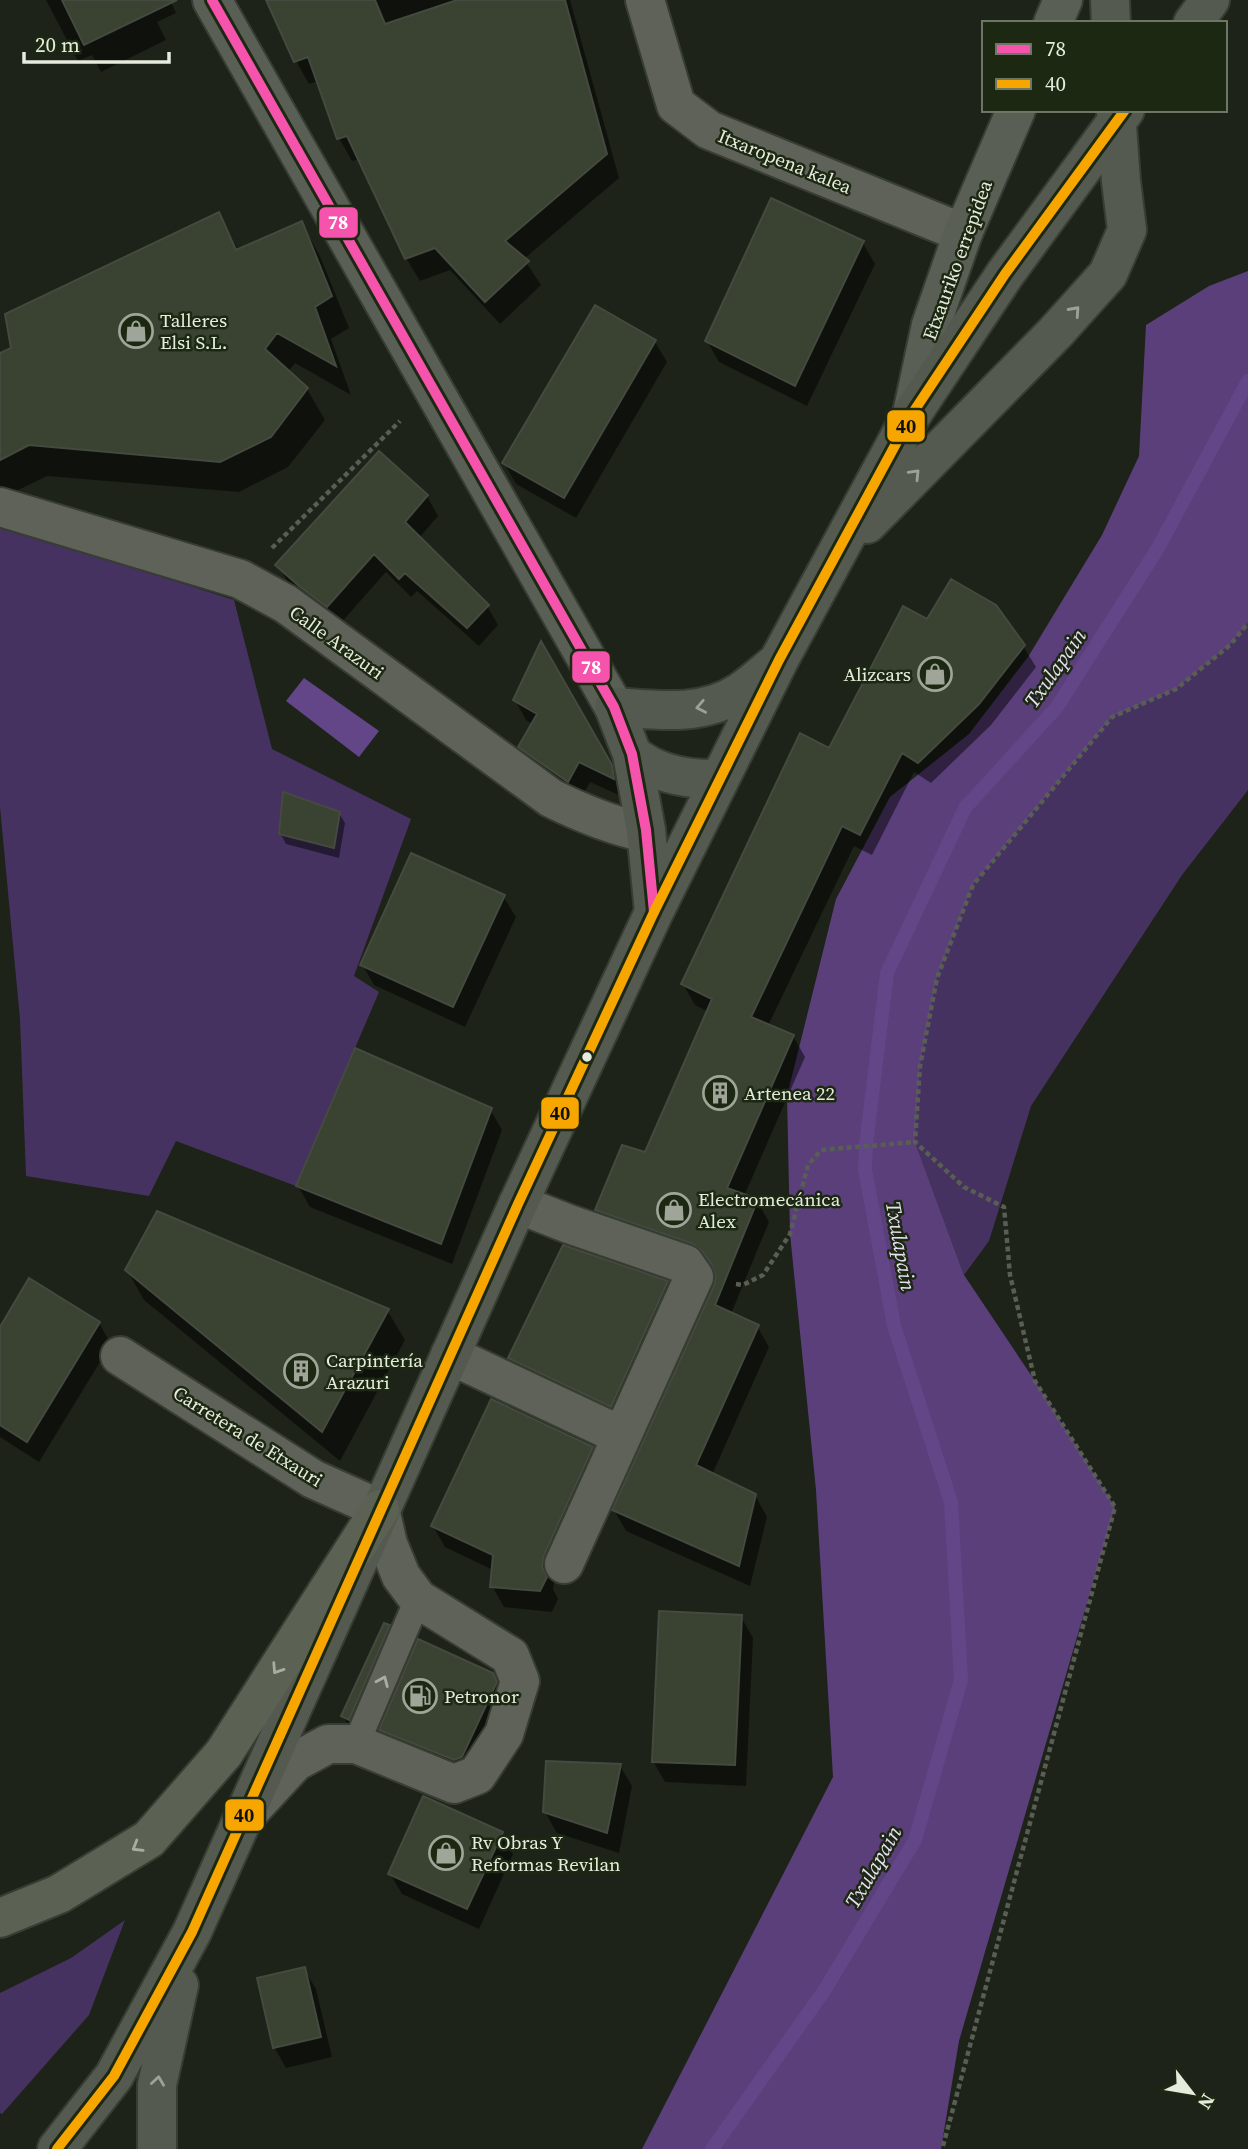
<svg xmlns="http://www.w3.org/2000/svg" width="1248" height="2149" viewBox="0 0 1248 2149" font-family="'Source Serif 4',serif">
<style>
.green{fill:#463261}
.forest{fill:#5a3f7b}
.water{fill:#634688}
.shadow{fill:#0007}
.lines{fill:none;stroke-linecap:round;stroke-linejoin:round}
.stream{stroke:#634688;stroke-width:14}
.building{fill:#3a4231;stroke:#444a40;stroke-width:2}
.lane-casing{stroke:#373d33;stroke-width:30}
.street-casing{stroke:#373d33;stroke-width:42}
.secondary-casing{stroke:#373d33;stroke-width:42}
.primary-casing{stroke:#373d33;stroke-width:42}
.highway-casing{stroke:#373d33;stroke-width:42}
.path{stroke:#595e54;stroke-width:4.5;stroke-dasharray:5 3.5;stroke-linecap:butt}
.lane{stroke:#5e6259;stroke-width:26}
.street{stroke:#5e6259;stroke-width:38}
.secondary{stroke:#595f54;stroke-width:38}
.primary{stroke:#545a4f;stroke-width:38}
.highway{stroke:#5b6254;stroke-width:38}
.bus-1-casing{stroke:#1d2813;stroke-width:16}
.bus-2-casing{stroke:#1d2813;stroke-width:16}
.bus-1{stroke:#f653ac;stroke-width:10}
.bus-2{stroke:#f7a600;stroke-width:10}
.oneway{stroke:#9ca396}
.oneway2{stroke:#a7aea0}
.oneway3{stroke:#a8aea2}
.bus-dot{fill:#e5ecde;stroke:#1d2813;stroke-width:2.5}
.labels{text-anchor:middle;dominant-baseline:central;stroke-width:5;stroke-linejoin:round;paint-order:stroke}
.street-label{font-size:19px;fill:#e5ecde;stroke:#1d2813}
.poi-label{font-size:19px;fill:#e5ecde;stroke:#1d2813;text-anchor:start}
.water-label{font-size:21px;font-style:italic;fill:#e7dff4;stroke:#1d2813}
.line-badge{stroke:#1d2813;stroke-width:2.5}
.badge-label{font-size:19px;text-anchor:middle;font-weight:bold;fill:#fff}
.pale-badge-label{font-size:19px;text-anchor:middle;font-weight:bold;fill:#111}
</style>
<rect width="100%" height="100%" fill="#1d2318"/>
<path class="green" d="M 0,525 L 234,600 L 272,749 L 411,819 L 354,976 L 379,992 L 296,1186 L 176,1141 L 149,1196 L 26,1176 L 20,1019 L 0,807 Z
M 1248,623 L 1248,790 L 1182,875 L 1031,1106 L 989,1241 L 964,1275 L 915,1142 L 920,1066 L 937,978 L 973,885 L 1112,717 L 1176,689 L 1230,645 Z
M 125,1920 L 89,2015 L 2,2114 L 0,2113 L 0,1993 L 71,1958 Z"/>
<path class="forest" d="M 1248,271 L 1248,623 L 1230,645 L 1176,689 L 1112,717 L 973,885 L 937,978 L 920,1066 L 915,1142 L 964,1275 L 1035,1381 L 1115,1507 L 959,2041 L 941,2149 L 642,2149 L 833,1777 L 816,1490 L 790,1234 L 787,1096 L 836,899 L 890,797 L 969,734 L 1028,657 L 1102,535 L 1139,456 L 1146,325 L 1209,286 Z"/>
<path class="water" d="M 304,678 L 379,731 L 359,757 L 286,701 Z"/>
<path class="shadow" d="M 46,0 L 170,0 L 176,13 L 157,22 L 166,40 L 101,72 L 92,55 L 78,61 Z
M 268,0 L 570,0 L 619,178 L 524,259 L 541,285 L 500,324 L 450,270 L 420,281 L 406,258 L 360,159 L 352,161 L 339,138 L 318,81 L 309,84 L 296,61 Z
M 218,214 L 239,251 L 301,223 L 319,254 L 349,328 L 331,339 L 351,395 L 295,363 L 288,372 L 307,389 L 325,420 L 288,467 L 239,492 L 47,476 L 0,499 L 0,355 Z
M 863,243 L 875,264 L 807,406 L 719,362 L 707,341 Z
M 655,342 L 667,362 L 576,518 L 516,484 L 504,463 Z
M 379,453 L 427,496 L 438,516 L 419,538 L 487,606 L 498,625 L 479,646 L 417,591 L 411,597 L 386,572 L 339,625 L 289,584 L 278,565 Z
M 927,621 L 1023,646 L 1036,667 L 991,725 L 931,783 L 914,772 L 872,855 L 854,846 L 768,1026 L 793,1036 L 805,1057 L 744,1196 L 757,1201 L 769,1222 L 731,1314 L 757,1326 L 769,1347 L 712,1475 L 755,1495 L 767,1517 L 750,1586 L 626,1531 L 614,1510 L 716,1287 L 716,1272 L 706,1264 L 609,1231 L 597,1210 L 646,1154 L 709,1012 L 695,1005 L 683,984 L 829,750 Z
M 541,645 L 623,788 L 625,798 L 590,782 L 580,801 L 532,767 L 520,747 L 533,724 L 526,720 L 515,700 Z
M 339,813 L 345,823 L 339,858 L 286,844 L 280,833 Z
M 503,896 L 516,917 L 465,1027 L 374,985 L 362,964 Z
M 490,1109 L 502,1130 L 452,1264 L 310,1207 L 298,1186 Z
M 127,1270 L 387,1310 L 405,1340 L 340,1461 L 144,1300 Z
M 667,1283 L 679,1303 L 623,1426 L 522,1379 L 510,1358 Z
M 99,1323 L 111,1344 L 39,1462 L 0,1437 L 0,1330 Z
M 592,1448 L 604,1469 L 555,1577 L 553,1589 L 558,1599 L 552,1612 L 504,1607 L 492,1586 L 493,1570 L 445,1547 L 433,1526 Z
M 741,1617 L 753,1638 L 746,1786 L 665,1782 L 653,1761 Z
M 388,1627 L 406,1657 L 360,1746 L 343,1716 Z
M 492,1674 L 510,1705 L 479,1787 L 399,1760 L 381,1730 Z
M 620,1766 L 632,1786 L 619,1853 L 557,1833 L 545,1812 Z
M 501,1834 L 513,1854 L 479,1929 L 402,1894 L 390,1874 Z
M 304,1969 L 316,1989 L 332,2057 L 286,2068 L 274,2047 Z"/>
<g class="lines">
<path class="stream" d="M 712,2149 L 824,1991 L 915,1840 L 961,1680 L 951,1502 L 894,1326 L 865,1169 L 866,1145 L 887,973 L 965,808 L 1057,707 L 1158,548 L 1248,381"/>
</g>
<path class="building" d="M 62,0 L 177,0 L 84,45 Z
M 266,0 L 375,0 L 385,24 L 457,0 L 565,0 L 607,154 L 505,241 L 529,261 L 485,302 L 435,248 L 405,259 L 347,136 L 337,139 L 308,57 L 294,62 Z
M 771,198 L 864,241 L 795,386 L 705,341 Z
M 219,212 L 236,250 L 302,221 L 332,296 L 315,307 L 336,366 L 277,333 L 265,349 L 308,388 L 271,437 L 220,462 L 29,445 L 0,460 L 0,353 L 11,348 L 5,314 Z
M 595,305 L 656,340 L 564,498 L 502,463 Z
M 379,451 L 428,495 L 405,522 L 489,605 L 467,628 L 405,573 L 399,579 L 374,554 L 327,607 L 299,586 L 275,565 Z
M 951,579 L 996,605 L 1025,645 L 979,704 L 918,763 L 902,753 L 860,835 L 842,826 L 751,1017 L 794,1035 L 727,1188 L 758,1199 L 715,1305 L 759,1325 L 696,1465 L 756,1494 L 739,1566 L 612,1510 L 714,1286 L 716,1276 L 712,1265 L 703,1252 L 693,1244 L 595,1210 L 622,1145 L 645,1152 L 712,999 L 681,984 L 800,733 L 829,748 L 903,606 L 927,619 Z
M 541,641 L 612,765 L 614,779 L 579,762 L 568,782 L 518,747 L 537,714 L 513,700 Z
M 283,792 L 340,812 L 334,848 L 279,834 Z
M 411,853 L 505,895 L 453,1007 L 360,965 Z
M 355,1048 L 492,1108 L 441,1244 L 296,1186 Z
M 157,1211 L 389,1309 L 322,1432 L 125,1270 Z
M 563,1245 L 668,1281 L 611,1407 L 508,1358 Z
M 29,1278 L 100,1322 L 27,1442 L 0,1425 L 0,1327 Z
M 491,1399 L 593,1447 L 544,1555 L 542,1567 L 547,1577 L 540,1591 L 490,1587 L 493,1555 L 431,1526 Z
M 659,1611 L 742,1615 L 735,1765 L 652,1762 Z
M 384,1623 L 390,1625 L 349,1720 L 341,1716 Z
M 418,1639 L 493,1673 L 497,1682 L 462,1757 L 454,1760 L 379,1730 Z
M 546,1761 L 621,1764 L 607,1833 L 543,1812 Z
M 423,1796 L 503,1832 L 467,1909 L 388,1874 Z
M 305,1967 L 321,2037 L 273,2048 L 257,1978 Z"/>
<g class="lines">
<g class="lane-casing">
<path id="lane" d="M 356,1744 L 418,1599"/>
</g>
<g class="street-casing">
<path id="street" d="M 645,0 L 676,105 L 709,130 L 963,233
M 0,507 L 240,579 L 286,604 L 551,798 C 581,813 614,826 646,833
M 518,1204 L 569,1224 L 685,1264 L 694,1277 L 564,1564
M 450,1355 L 622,1436
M 120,1356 L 313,1479 L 380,1509 L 388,1544 L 401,1576 L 418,1599 L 510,1656 L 520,1681 L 504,1734 L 477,1775 L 454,1784 L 356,1744 L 328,1744 L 295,1762 L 247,1814"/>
</g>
<g class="secondary-casing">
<path id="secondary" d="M 212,0 L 614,707
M 1053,23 L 1063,0
M 912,414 L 931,325 L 963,233 L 1016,110"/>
</g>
<g class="primary-casing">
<path id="primary" d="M 1110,0 L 1111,23
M 1193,23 L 1210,0
M 867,524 L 1055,333 L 1108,274 L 1127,230 L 1121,181 L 1116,112
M 632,754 C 657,775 688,780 720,779
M 654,912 L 646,830 L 632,754 L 614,707 C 656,710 702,717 740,692 C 752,684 763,674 774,665
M 57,2149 L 114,2076 L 192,1932 L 518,1204 L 654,912 L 779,660 L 912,414 L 1005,274 L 1125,110
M 157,2149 L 157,2085 L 179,1985"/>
</g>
<g class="highway-casing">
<path id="highway" d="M 0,1918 L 59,1894 L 149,1839 L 224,1753 L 380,1509"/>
</g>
<path class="path" d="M 272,548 L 400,421
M 736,1284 L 743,1285 L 763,1275 L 790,1234 L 808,1165 L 821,1150 L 915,1142
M 943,2146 L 1115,1507 L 1035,1381 L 1010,1275 L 1004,1207 L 964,1187 L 915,1142 L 920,1066 L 937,978 L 973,885 L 1112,717 L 1176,689 L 1230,645 L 1248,623"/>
<use href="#lane" class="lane"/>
<use href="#street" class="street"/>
<use href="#secondary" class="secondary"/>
<use href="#primary" class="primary"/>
<use href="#highway" class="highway"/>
<g class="bus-1-casing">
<path id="bus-1" d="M 212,0 L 614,707 L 632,754 L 646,830 L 654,912"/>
</g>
<g class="bus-2-casing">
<path id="bus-2" d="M 57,2149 L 114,2076 L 192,1932 L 518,1204 L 654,912 L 779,660 L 912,414 L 1005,274 L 1125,110"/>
</g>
<use href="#bus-1" class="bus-1"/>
<use href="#bus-2" class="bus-2"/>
</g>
<defs><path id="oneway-chevron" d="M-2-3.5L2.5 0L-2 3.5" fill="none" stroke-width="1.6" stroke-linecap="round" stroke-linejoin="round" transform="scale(1.75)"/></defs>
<g class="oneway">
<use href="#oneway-chevron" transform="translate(1075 311) rotate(-48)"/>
<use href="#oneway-chevron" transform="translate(915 474) rotate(-46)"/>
<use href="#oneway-chevron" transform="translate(701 707) rotate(169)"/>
<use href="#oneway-chevron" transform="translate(158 2081) rotate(-82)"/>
</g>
<g class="oneway2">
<use href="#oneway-chevron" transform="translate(277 1669) rotate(123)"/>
<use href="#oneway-chevron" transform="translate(137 1847) rotate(149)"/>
</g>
<use class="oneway3" href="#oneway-chevron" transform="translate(383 1681) rotate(-67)"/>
<defs>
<g id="shop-ring" transform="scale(1.75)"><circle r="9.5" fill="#1d2813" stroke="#9fa699" stroke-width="1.5"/><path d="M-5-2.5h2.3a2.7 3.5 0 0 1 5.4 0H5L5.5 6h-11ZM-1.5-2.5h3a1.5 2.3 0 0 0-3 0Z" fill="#9fa699"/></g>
<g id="building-ring" transform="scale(1.75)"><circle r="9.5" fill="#1d2813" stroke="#9fa699" stroke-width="1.5"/><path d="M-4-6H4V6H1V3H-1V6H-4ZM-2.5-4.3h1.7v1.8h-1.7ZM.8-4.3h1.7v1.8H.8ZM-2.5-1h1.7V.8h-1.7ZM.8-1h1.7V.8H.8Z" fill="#9fa699"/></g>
<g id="fuel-ring" transform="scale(1.75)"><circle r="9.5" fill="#1d2813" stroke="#9fa699" stroke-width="1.5"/><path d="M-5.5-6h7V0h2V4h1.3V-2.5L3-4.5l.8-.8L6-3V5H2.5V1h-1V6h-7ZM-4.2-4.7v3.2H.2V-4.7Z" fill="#9fa699"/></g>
</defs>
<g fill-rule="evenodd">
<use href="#shop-ring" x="136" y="331"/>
<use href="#shop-ring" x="935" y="674"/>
<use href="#building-ring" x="720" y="1093"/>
<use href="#shop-ring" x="674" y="1210"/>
<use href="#building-ring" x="301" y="1371"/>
<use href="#fuel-ring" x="420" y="1696"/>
<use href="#shop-ring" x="446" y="1853"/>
</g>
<circle class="bus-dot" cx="587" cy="1057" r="6"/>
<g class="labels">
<g class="street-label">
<text transform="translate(785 161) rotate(22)">Itxaropena kalea</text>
<text transform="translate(957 260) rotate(-70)">Etxauriko errepidea</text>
<text transform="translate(337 642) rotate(36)">Calle Arazuri</text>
<text transform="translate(248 1436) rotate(32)">Carretera de Etxauri</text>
</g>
<g class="poi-label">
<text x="160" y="320">Talleres<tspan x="160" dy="22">Elsi S.L.</tspan></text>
<text x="911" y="674" text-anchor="end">Alizcars</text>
<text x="744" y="1093">Artenea 22</text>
<text x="698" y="1199">Electromecánica<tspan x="698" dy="22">Alex</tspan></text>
<text x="326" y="1360">Carpintería<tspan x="326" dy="22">Arazuri</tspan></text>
<text x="444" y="1696">Petronor</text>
<text x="471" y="1842">Rv Obras Y<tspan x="471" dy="22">Reformas Revilan</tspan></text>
</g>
<g class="water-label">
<text transform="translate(1055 668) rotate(-55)">Txulapain</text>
<text transform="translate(901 1246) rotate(80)">Txulapain</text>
<text transform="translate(873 1867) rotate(-60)">Txulapain</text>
</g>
</g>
<g class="line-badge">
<rect x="318" y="206" width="41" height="33" rx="7" fill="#f653ac"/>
<rect x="886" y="409" width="40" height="34" rx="7" fill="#f7a600"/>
<rect x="571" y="650" width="40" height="34" rx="7" fill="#f653ac"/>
<rect x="540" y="1096" width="40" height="34" rx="7" fill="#f7a600"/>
<rect x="224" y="1798" width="41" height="34" rx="7" fill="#f7a600"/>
</g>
<g class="badge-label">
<text x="338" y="229">78</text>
<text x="591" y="674">78</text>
</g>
<g class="pale-badge-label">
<text x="906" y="433">40</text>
<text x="560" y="1120">40</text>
<text x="244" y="1822">40</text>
</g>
<rect x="982" y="21" width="245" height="91" fill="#1d2813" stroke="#6d7664" stroke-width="2"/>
<rect x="996" y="44" width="35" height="10" fill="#f653ac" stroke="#6d7664" stroke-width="2"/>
<text x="1045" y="56" font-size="21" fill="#e5ecde">78</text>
<rect x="996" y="79" width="35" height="10" fill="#f7a600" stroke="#6d7664" stroke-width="2"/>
<text x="1045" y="91" font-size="21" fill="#e5ecde">40</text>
<g transform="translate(1192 2093) rotate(121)" stroke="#1d2813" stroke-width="5" paint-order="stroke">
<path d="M0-5L12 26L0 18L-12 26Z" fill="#e5ecde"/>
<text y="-10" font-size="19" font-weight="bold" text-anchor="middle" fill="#e5ecde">N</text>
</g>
<path d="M24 52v10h145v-10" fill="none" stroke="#e5ecde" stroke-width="3.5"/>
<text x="35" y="52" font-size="21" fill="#e5ecde" stroke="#1d2813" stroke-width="5" paint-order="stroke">20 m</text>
</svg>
